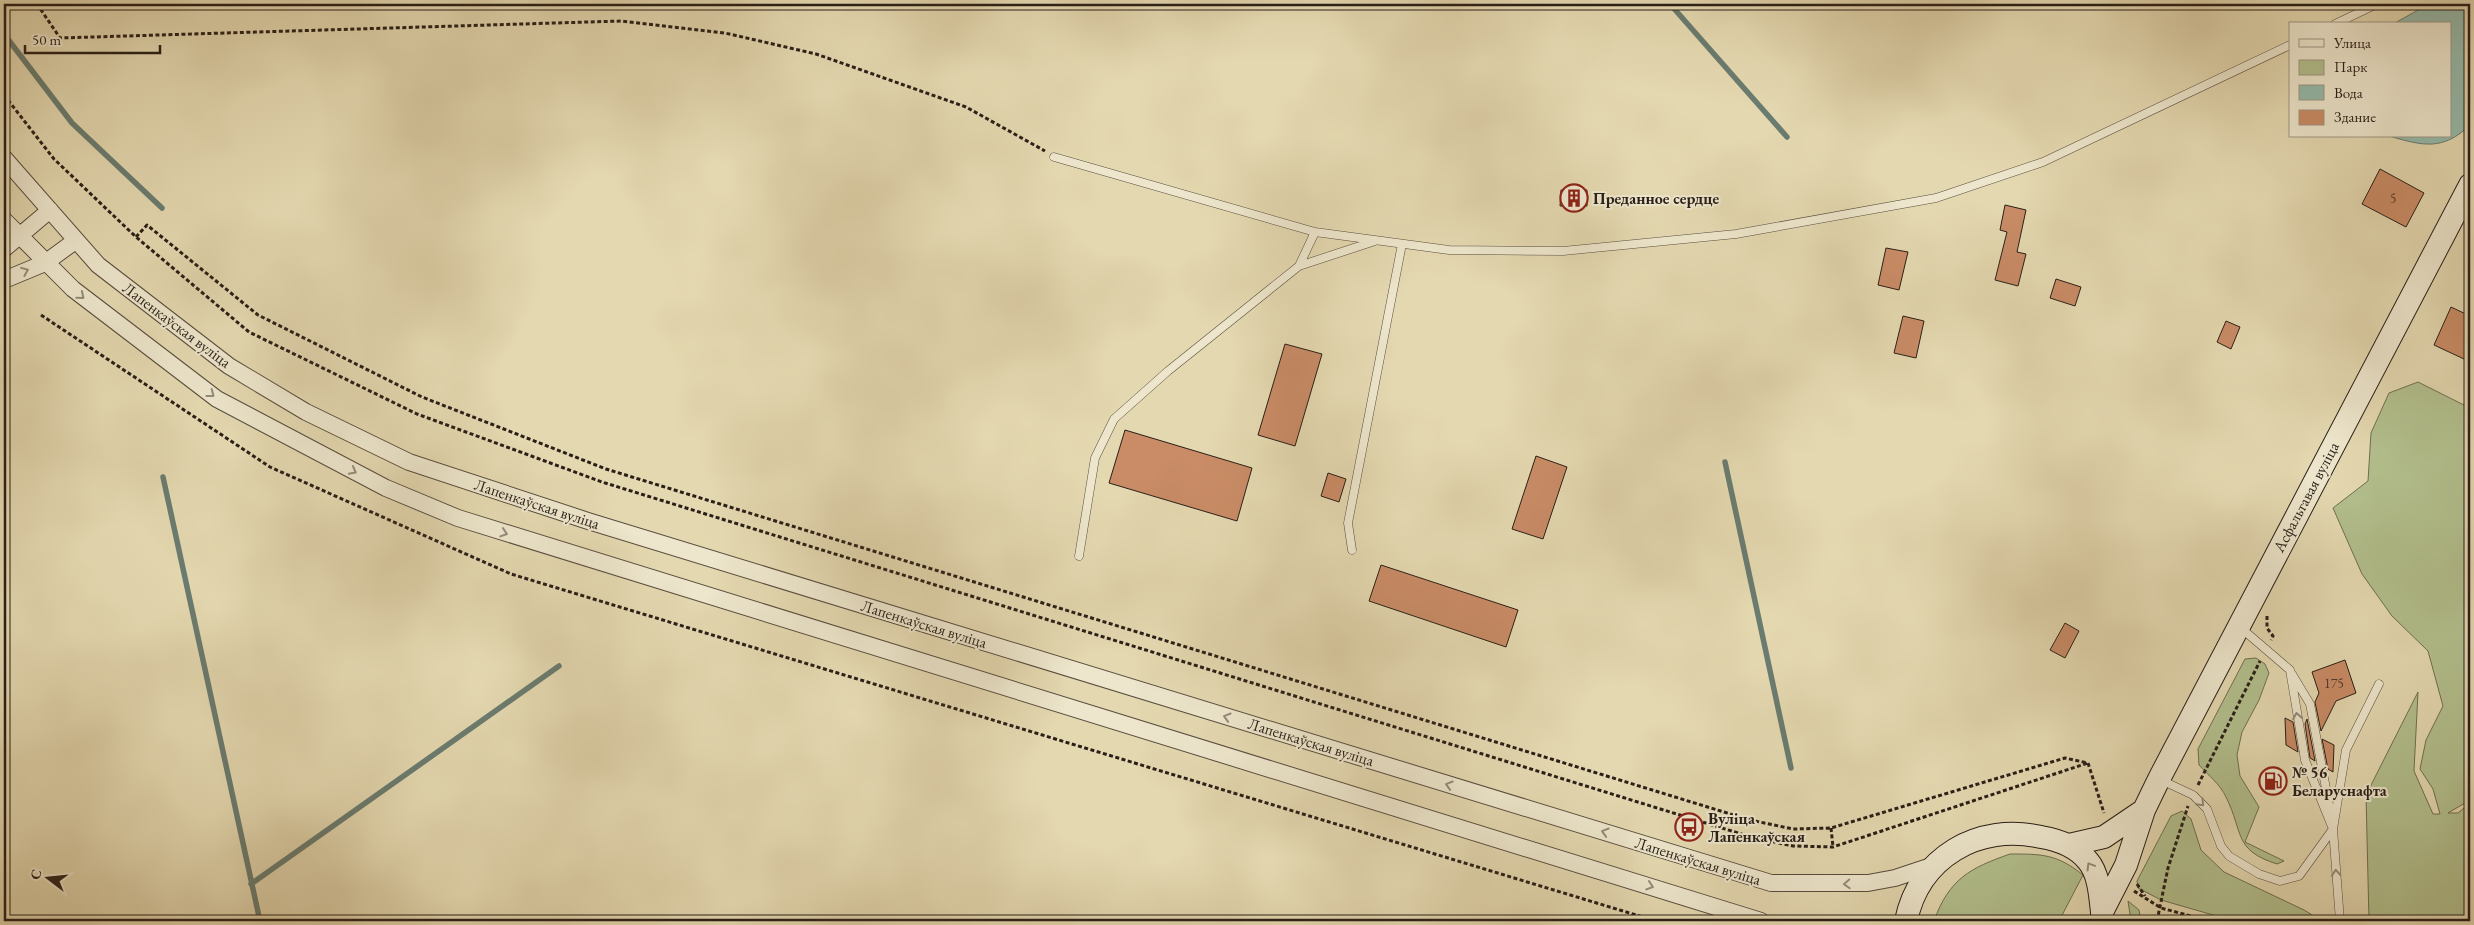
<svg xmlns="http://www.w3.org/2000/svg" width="2474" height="925" viewBox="0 0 2474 925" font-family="'EB Garamond',serif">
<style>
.green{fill:#b2bf8d;stroke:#6e6f52}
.water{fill:#95baaa;stroke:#6a7c70}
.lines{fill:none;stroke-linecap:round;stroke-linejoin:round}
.stream{stroke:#6a7c70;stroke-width:5.5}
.building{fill:#c98c66;stroke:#291f18}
.lane-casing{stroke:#584d3e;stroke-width:9}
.street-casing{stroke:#584d3e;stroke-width:18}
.secondary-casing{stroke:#291f18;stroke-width:24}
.path{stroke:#291f18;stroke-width:3;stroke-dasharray:4 2.5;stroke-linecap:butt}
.lane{stroke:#ede6cc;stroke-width:8}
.street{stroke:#ede6cc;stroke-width:16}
.secondary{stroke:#ede6cc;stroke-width:22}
.oneway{stroke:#958c7b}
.labels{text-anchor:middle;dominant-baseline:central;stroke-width:4;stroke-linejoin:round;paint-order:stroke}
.number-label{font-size:14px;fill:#513a2c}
.poi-label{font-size:16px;font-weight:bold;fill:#291f18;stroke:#ede6cc;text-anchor:start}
.street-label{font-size:16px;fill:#291f18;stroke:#ede6cc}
</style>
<rect width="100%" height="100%" fill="#e4d8b0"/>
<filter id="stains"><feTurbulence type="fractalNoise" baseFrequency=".004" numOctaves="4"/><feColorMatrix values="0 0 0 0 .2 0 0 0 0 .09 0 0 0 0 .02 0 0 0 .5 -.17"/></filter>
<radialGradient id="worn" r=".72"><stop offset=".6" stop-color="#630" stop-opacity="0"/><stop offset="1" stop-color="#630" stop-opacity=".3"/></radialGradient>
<path class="green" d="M 2418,382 L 2470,408 L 2470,796 L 2465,803 L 2448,813 L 2458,813 L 2470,803 L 2470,921 L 2369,921 L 2366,795 L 2418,692 L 2414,771 L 2433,814 L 2440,814 L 2433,789 L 2420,769 L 2426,740 L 2443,706 L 2428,651 L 2392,616 L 2362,574 L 2333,508 L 2368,481 L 2371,433 L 2389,393 Z
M 2256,658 L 2265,664 L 2269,673 L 2259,700 L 2242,732 L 2237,755 L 2240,776 L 2259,807 L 2245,842 L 2284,861 L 2277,864 C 2233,850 2244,833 2226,797 C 2220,784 2209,776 2199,765 L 2198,749 L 2245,659 Z
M 2182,811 L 2191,819 L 2201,850 L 2224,872 L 2304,910 L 2322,921 L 2234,921 L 2161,900 L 2138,888 L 2137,881 L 2171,816 Z
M 2010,854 C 2042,854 2057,854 2083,875 L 2059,921 L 1934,921 C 1949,879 1970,868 2010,854 Z
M 2128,901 L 2139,910 L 2141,921 L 2131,921 Z"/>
<path class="water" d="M 2429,4 L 2470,4 L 2470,125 C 2443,151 2423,146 2389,136 L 2450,136 L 2450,24 L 2393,24 Z"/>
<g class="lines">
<path class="stream" d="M 1670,4 L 1787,137
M 4,34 L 72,123 L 162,208
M 1725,462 L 1791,768
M 163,477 L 260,921
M 251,884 L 559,666"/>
</g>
<path class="building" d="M 2380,169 L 2424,193 L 2406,227 L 2362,204 Z
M 1561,190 L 1587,190 L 1587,206 L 1560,206 Z
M 2005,205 L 2026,210 L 2017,252 L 2026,254 L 2018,286 L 1995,280 L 2007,232 L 2000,230 Z
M 1886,248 L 1908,252 L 1899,290 L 1878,285 Z
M 2056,279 L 2081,287 L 2075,306 L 2050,298 Z
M 2451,307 L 2470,316 L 2470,344 L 2464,359 L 2434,345 Z
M 1903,316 L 1924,321 L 1916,358 L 1894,353 Z
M 2226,321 L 2240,327 L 2231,349 L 2217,342 Z
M 1285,344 L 1322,354 L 1295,446 L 1258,435 Z
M 1125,430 L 1252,468 L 1237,521 L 1109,483 Z
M 1536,456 L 1567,467 L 1543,539 L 1512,529 Z
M 1328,473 L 1346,479 L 1339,502 L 1321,496 Z
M 1381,565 L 1518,610 L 1506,647 L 1369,601 Z
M 2065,623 L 2079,631 L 2065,658 L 2050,650 Z
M 2345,660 L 2356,693 L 2336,701 L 2321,731 L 2315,702 L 2319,693 L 2312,672 Z
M 2285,718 L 2293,722 L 2298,752 L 2286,745 Z
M 2307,719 L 2315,761 L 2310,758 L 2305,724 Z
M 2322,739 L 2334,745 L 2333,772 L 2328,769 Z"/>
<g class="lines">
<g class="lane-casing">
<path id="lane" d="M 2335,24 L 2377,4
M 1054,157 L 1315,232 L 1449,250 L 1563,251 L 1736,234 L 1936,198 L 2043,162 L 2290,45
M 1315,232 L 1299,266 L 1375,241
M 1352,550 L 1348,523 L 1402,244
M 1079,556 L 1095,458 L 1114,419 L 1168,371 L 1299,266
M 2241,628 L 2290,670 L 2305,760 L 2333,829 L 2340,921
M 2292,674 L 2310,704 L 2331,815
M 2161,780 L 2193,795 L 2207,809 L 2221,846 L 2229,856 L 2259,874 L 2280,881 L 2299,876 L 2333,829 L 2346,750 L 2379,684"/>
</g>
<g class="street-casing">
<path id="street" d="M 4,158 L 98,265 L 229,366 L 306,412 L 409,462 L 588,521 L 1771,883 L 1868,883 L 1895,878 L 1934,865
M 4,220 L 73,289 L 217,399 L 386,488 L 458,518 L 1761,921
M 4,249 L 50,210
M 4,280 L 45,263 L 75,241"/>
</g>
<g class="secondary-casing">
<path id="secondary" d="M 2069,845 L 2104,837 L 2144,810
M 1906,921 C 1919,857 1978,823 2041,837 C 2059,840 2076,846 2088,861 C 2099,874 2100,895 2102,912
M 2102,921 L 2102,912 L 2126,865 L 2144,810 L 2159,779 L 2470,185"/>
</g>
<path class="path" d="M 37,4 L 60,38 L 621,21 L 725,33 L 816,54 L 966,107 L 1045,151
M 4,95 L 54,159 L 136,237 L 249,332 L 417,414 L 602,482 L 1751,837 L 1793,846 L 1833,847 L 2088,763
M 136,237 L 147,225 L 258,315 L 422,397 L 606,469 L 1750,820 L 1793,829 L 1831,828 L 2065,758 L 2088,763
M 41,315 L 270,467 L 511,574 L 1656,921
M 2267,616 L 2267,628 L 2273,636 L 2271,640
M 2088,763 L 2104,813
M 2198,785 L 2260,661
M 1831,828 L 1833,847
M 2137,884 L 2145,896
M 2134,891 L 2161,908 L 2209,921
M 2157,921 L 2168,868 L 2188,806"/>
<use href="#lane" class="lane"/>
<use href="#street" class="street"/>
<use href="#secondary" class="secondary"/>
</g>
<defs><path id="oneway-chevron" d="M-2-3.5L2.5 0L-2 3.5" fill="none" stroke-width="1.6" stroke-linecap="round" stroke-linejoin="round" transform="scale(1.25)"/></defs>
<g class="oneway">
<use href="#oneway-chevron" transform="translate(25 271) rotate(-22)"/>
<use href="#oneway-chevron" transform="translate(81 296) rotate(40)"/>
<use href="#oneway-chevron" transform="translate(211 394) rotate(37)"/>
<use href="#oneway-chevron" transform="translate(353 471) rotate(28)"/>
<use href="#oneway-chevron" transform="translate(504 533) rotate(18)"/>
<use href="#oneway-chevron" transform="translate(2297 716) rotate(-100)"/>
<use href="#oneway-chevron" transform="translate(1227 717) rotate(-163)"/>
<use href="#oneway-chevron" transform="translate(1449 785) rotate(-163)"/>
<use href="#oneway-chevron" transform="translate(2201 803) rotate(46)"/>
<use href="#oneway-chevron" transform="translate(1605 832) rotate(-163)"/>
<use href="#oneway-chevron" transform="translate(2090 866) rotate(-121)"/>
<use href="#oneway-chevron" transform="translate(2336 873) rotate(-94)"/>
<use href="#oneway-chevron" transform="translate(1847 884) rotate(177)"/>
<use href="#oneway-chevron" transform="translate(1650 886) rotate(18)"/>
</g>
<defs>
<g id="building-ring" transform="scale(1.4375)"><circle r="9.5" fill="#ede6cc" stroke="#8f2418" stroke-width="1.5"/><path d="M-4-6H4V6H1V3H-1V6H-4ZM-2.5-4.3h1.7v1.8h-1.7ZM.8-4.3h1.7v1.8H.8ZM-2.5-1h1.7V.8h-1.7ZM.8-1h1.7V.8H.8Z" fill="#8f2418"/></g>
<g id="fuel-ring" transform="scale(1.4375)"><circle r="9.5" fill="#ede6cc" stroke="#8f2418" stroke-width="1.5"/><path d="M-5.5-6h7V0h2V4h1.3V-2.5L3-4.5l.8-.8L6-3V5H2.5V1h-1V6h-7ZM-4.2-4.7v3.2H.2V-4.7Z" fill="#8f2418"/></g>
<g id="bus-ring" transform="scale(1.4375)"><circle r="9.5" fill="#ede6cc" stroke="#8f2418" stroke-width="1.5"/><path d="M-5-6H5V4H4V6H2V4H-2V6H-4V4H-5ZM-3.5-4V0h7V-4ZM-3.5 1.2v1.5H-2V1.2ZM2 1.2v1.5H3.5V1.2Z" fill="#8f2418"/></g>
</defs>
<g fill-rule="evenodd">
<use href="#building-ring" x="1574" y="198"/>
<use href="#fuel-ring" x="2273" y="781"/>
<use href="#bus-ring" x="1689" y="827"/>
</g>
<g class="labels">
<g class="number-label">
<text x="2393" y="198">5</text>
<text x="2334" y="683">175</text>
</g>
<g class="poi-label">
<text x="1593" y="198">Преданное сердце</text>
<text x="2292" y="772">№ 56<tspan x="2292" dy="18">Беларуснафта</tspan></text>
<text x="1708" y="818">Вуліца<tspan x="1708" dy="18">Лапенкаўская</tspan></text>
</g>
<g class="street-label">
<text transform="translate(177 325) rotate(37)">Лапенкаўская вуліца</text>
<text transform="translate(2306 497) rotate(-62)">Асфальтавая вуліца</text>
<text transform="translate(537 504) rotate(18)">Лапенкаўская вуліца</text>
<text transform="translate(924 624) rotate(17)">Лапенкаўская вуліца</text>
<text transform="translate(1311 742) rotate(17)">Лапенкаўская вуліца</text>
<text transform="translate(1698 861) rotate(17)">Лапенкаўская вуліца</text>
</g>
</g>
<rect width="2474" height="925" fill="none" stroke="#e4d8b0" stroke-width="20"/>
<rect x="5" y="5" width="2464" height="915" fill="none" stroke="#291f18" stroke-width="2.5"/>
<rect x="10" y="10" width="2454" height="905" fill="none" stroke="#291f18"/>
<rect x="2289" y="22" width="162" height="115" fill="#ede6cc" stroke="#9f9684"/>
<rect x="2299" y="39" width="25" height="8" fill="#ede6cc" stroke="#9f9684"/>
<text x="2334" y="48" font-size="15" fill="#291f18">Улица</text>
<rect x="2299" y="60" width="25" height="15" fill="#b2bf8d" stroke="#9f9684"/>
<text x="2334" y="72" font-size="15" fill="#291f18">Парк</text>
<rect x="2299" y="85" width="25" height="15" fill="#95baaa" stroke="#9f9684"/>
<text x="2334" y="98" font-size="15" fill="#291f18">Вода</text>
<rect x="2299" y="110" width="25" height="15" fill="#c98c66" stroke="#9f9684"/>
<text x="2334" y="122" font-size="15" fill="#291f18">Здание</text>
<g transform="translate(48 878) rotate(286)" stroke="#ede6cc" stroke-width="4" paint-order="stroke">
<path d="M0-4L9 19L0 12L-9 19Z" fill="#291f18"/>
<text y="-8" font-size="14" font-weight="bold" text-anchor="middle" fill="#291f18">С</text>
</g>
<path d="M25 45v8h135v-8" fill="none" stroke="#291f18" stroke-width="2.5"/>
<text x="32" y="45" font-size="15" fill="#291f18" stroke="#ede6cc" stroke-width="4" paint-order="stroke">50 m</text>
<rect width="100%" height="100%" filter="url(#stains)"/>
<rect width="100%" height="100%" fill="url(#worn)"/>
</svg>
